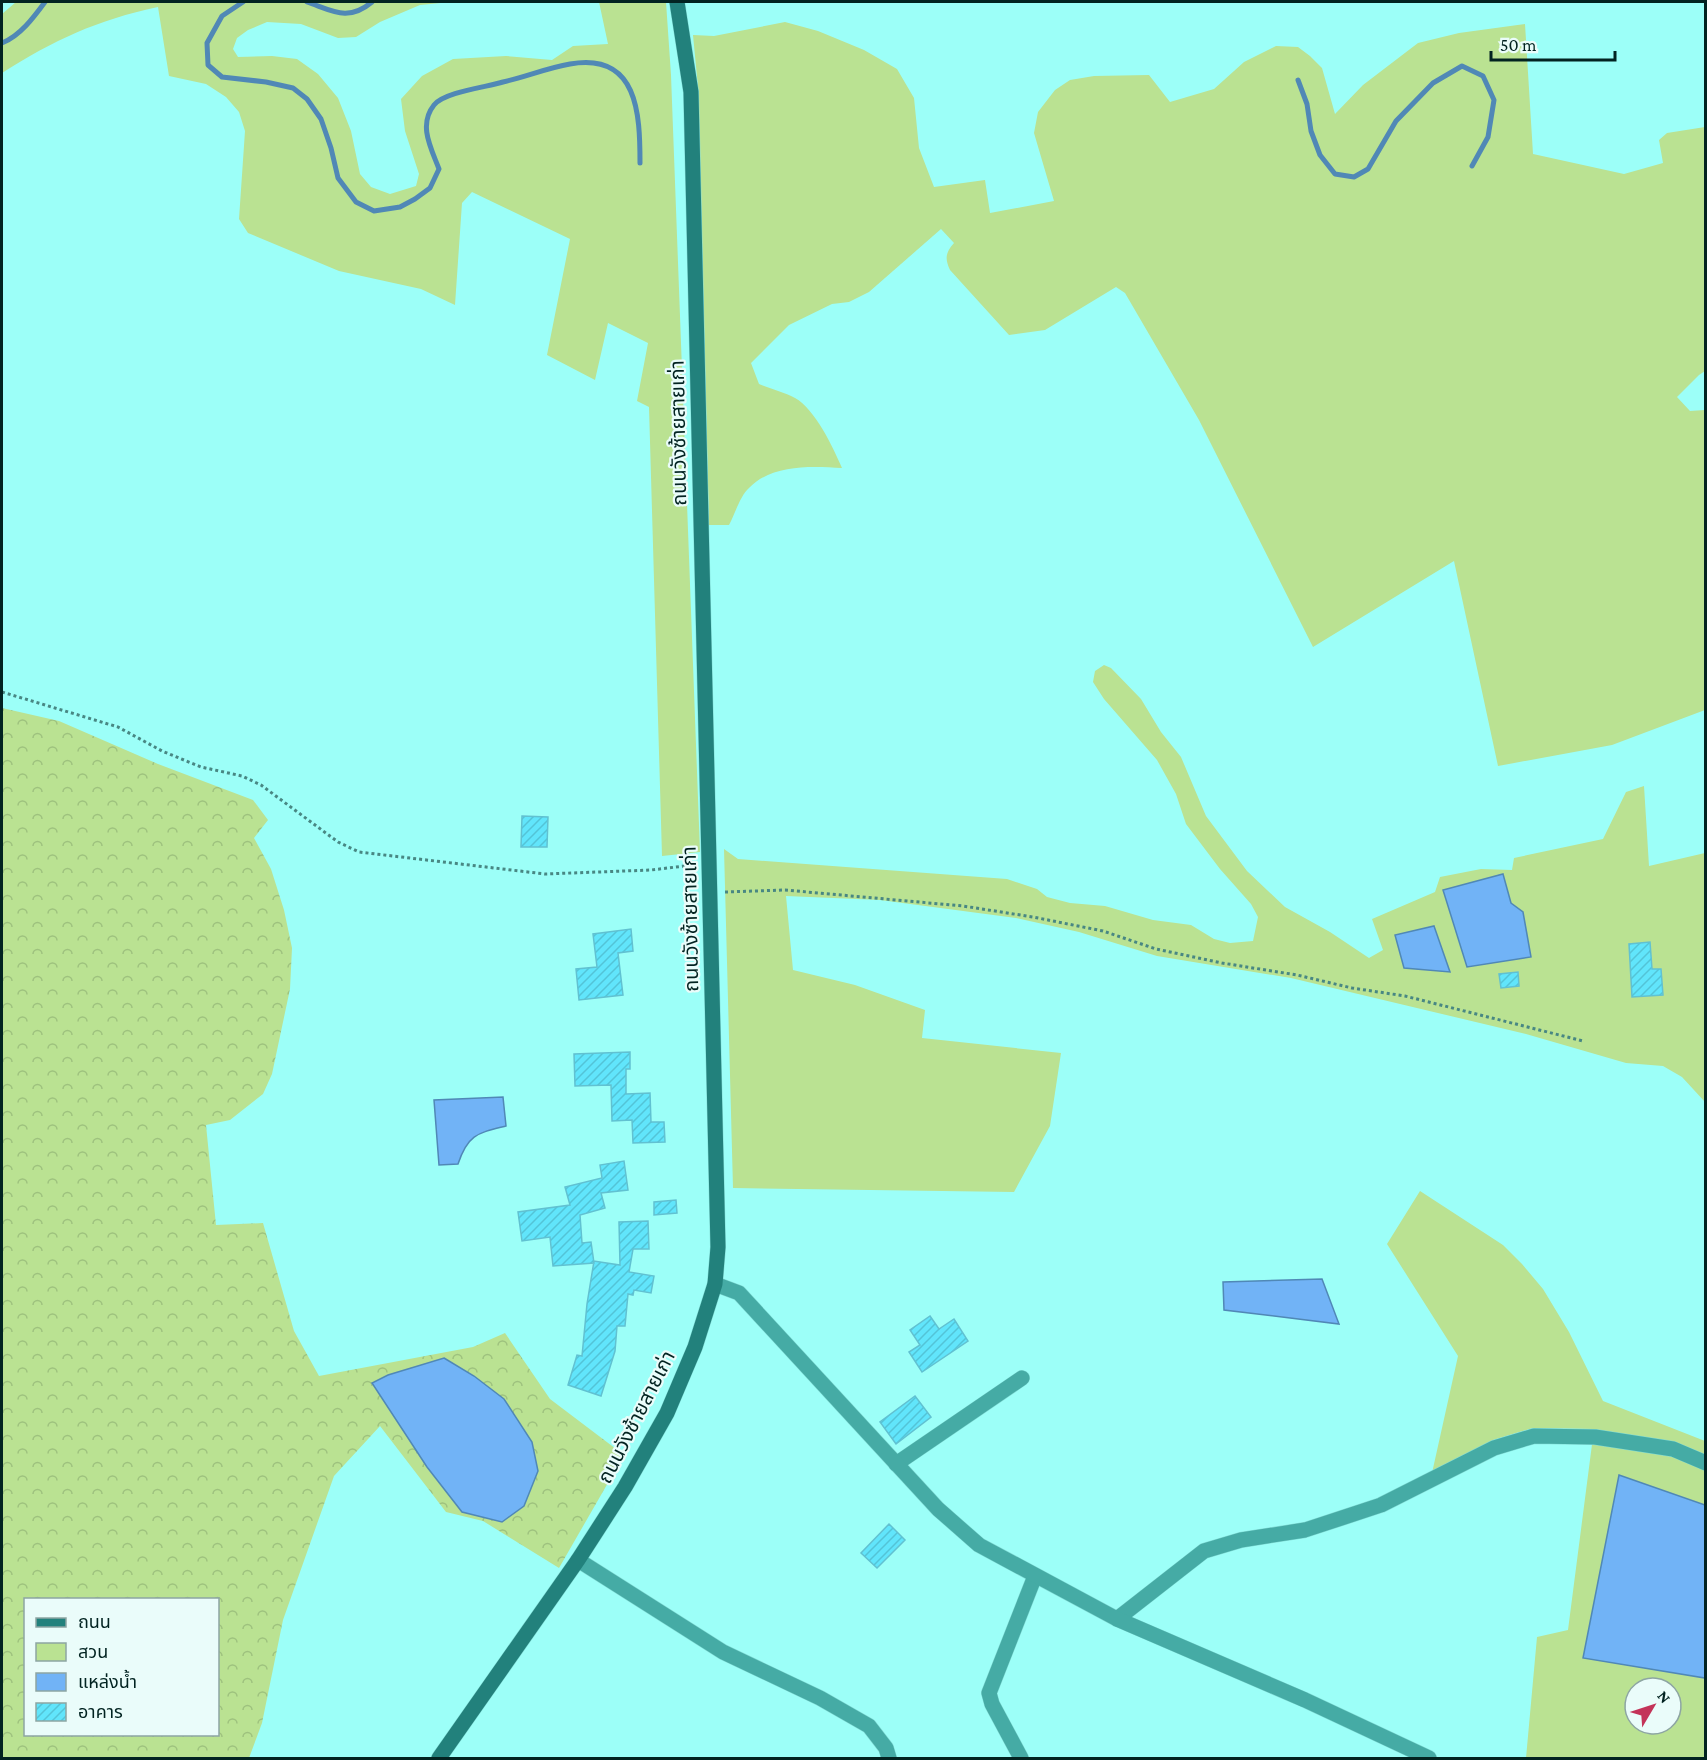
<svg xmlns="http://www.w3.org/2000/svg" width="1707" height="1760" viewBox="0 0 1707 1760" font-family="'Crimson Pro','Noto Sans Thai',serif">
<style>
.green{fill:#bae292;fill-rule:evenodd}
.forest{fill:url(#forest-crowns);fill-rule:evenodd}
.water{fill:#71b3f6;stroke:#5088b6;stroke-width:1.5}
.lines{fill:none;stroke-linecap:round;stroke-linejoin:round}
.stream{stroke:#5088b6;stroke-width:5}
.building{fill:url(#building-hatch);stroke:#61c1d1;stroke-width:1.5}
.minor-casing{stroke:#83dcd6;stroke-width:16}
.tertiary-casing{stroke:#83dcd6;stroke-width:16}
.secondary-casing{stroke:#83dcd6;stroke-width:16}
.path{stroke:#488783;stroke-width:3;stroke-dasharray:3 3;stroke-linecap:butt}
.minor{stroke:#45aba5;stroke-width:15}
.tertiary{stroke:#45aba5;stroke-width:15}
.secondary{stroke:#22817c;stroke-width:15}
.labels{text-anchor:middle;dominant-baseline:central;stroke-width:4.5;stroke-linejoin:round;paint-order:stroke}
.street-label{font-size:20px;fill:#022321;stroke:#eafcfa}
</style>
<defs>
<pattern id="forest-crowns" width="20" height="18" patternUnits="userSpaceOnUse" patternTransform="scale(1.5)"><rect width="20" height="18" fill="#bae292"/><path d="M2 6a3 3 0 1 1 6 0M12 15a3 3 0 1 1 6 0" fill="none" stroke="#9ec27e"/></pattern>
<pattern id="building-hatch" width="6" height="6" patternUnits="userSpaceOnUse" patternTransform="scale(1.5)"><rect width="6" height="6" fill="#61e5fb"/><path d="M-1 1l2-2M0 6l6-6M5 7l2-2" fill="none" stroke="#53c4d7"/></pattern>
</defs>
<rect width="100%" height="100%" fill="#9cfff8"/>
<path class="green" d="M 16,2 L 451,2 L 420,5 L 380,22 L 356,37 L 338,38 L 301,24 L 267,22 L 248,30 L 237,38 L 233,49 L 238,57 L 272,56 L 297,59 L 318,74 L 338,98 L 351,131 L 360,174 L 371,187 L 390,194 L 416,186 L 419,174 L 405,131 L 401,99 L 422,76 L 453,59 L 506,56 L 552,60 L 573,46 L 608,44 L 599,2 L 666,2 L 671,75 L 700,852 L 662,856 L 649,407 L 637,401 L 648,343 L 608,323 L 595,380 L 547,355 L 570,239 L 472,192 L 462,203 L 455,305 L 421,289 L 339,271 L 248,233 L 239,219 L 245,131 L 239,112 L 226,97 L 206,84 L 169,76 L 158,7 C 97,20 54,40 2,73 L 2,14 Z
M 785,22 L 818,31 L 864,50 L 897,69 L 914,98 L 919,148 L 934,187 L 985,180 L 990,213 L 1054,201 L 1034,133 L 1038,112 L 1055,90 L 1070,80 L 1094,76 L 1149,75 L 1170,102 L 1214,89 L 1244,62 L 1276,46 L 1298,47 L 1310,56 L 1322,68 L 1335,114 L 1363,85 L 1418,43 L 1459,33 L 1525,24 L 1533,154 L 1624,174 L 1663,163 L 1659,140 L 1667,133 L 1705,127 L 1705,371 L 1699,375 L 1677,397 L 1690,411 L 1705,410 L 1705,710 L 1612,745 L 1498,766 L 1454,561 L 1313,647 L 1199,420 L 1125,293 L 1116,287 L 1045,330 L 1009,335 L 950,270 C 945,259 945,253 954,243 L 941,229 L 869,292 L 849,302 L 832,304 L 789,325 L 751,363 L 759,384 C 771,389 784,392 795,398 C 815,409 833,447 842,468 C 811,466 772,464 749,488 C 740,496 735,514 729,525 L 709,525 L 698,87 L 693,35 L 714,36 Z
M 1104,665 L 1111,668 L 1141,699 L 1161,732 L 1181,757 L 1206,816 L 1247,871 L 1285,907 L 1330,932 L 1369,958 L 1383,950 L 1372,919 L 1435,892 L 1440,877 L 1481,869 L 1512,870 L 1514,858 L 1603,839 L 1626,792 L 1644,786 L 1649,866 L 1705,853 L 1705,1102 L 1682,1077 L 1663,1066 L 1626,1063 L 1526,1034 L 1291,978 L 1157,956 L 1079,932 L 1016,918 L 880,900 L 786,896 L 793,970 L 855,985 L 925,1010 L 922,1038 L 1061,1053 L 1050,1126 L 1014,1192 L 733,1188 L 724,849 L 738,859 L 1007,879 L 1037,889 L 1047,897 L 1070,903 L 1105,906 L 1153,920 L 1191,925 L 1214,939 L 1230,943 L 1253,941 L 1258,917 L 1251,904 L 1220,869 L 1186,824 L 1176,794 L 1157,760 L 1104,699 L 1093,682 L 1095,671 Z
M 1420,1191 L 1503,1245 L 1522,1264 L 1543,1289 L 1569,1332 L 1603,1401 L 1705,1441 L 1705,1758 L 1526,1758 L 1537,1637 L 1568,1630 L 1594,1429 L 1533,1428 L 1493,1440 L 1432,1473 L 1458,1356 L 1387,1244 ZM 1635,1688 L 1671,1688 L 1671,1724 L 1635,1724 Z"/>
<path class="forest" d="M 2,708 L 59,721 L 158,764 L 253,800 L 268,820 L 254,838 L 271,869 L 284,910 L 292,948 L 290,989 L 272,1074 L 263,1094 L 230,1120 L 206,1125 L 216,1225 L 263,1223 L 294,1331 L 319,1376 L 473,1347 L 505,1333 L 550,1399 L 624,1455 L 559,1568 L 483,1521 L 446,1512 L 380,1426 L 334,1476 L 283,1620 L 262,1723 L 249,1758 L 2,1758 ZM 26,1600 L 218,1600 L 218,1734 L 26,1734 Z"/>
<path class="water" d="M 1503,874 L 1511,903 L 1523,912 L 1531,957 L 1467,967 L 1443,890 Z
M 1434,926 L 1450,972 L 1404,968 L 1395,935 Z
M 503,1097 L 506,1126 C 478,1133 468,1134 458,1164 L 439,1165 L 434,1100 Z
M 1322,1279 L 1339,1324 L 1224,1310 L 1223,1282 Z
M 444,1358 L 474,1376 L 504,1399 L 532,1442 L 538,1471 L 524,1506 L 502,1522 L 462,1512 L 427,1467 L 372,1383 L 388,1375 Z
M 1619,1475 L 1705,1505 L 1705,1678 L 1583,1658 Z"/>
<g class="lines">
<path class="stream" d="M 243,2 L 222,16 L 207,43 L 208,65 L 222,77 L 266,82 L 293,88 L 307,99 L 321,119 L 331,148 L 338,178 L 356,202 L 374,211 L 400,207 L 415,199 L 430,188 L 439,169 C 431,148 418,125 434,105 C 444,92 487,87 503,82 C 525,77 547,68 570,64 C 638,52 640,114 640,163
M 307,2 C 333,11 348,22 372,2
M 2,43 C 20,36 34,17 45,2
M 1298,80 L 1307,104 L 1311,131 L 1320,155 L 1335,174 L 1354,177 L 1368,169 L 1396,121 L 1433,83 L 1462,66 L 1483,76 L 1494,100 L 1488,137 L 1472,166"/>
</g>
<path class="building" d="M 522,816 L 548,817 L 547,847 L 521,847 Z
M 631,929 L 633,951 L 618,953 L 623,995 L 579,1000 L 576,969 L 597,967 L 593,934 Z
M 1650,942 L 1652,969 L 1661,969 L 1663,995 L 1632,997 L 1629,944 Z
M 1518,972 L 1519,986 L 1501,988 L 1499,974 Z
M 630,1052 L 630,1069 L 626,1069 L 626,1094 L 650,1093 L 651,1122 L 664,1122 L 665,1142 L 633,1143 L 632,1120 L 612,1121 L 611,1085 L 575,1086 L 574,1054 Z
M 624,1161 L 628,1190 L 601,1193 L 605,1208 L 580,1215 L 582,1243 L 591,1242 L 594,1263 L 553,1266 L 550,1237 L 522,1241 L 518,1212 L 570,1205 L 565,1187 L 602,1178 L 600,1165 Z
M 676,1200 L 677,1213 L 654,1215 L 654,1202 Z
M 648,1221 L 649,1249 L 633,1249 L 629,1272 L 654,1276 L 651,1293 L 634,1290 L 633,1295 L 628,1294 L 625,1326 L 617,1326 L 615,1351 L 601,1396 L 568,1385 L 577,1355 L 582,1356 L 587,1304 L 594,1261 L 620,1265 L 619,1222 Z
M 930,1316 L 939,1329 L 954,1319 L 968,1341 L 922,1372 L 909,1352 L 920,1345 L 910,1330 Z
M 915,1396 L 931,1417 L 896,1444 L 880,1422 Z
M 889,1524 L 905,1540 L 877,1568 L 861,1553 Z"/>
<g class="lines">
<g class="minor-casing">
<path id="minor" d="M 896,1464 L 1022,1378
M 578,1560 L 723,1652 L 820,1698 L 869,1726 L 886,1748 L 889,1758
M 1117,1619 L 1204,1551 L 1241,1540 L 1305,1530 L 1381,1505 L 1494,1448 L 1534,1436 L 1595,1437 L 1673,1449 L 1706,1463
M 1021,1758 L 992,1704 L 989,1693 L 1035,1576"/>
</g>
<g class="tertiary-casing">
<path id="tertiary" d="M 715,1284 L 739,1293 L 938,1509 L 979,1545 L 1117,1619 L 1305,1700 L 1429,1758"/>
</g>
<g class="secondary-casing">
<path id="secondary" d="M 439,1758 L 578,1560 L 625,1487 L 667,1413 L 695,1347 L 715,1284 L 718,1247 L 691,92 L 677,2"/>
</g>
<path class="path" d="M 2,692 L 118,727 L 162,751 L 201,767 L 242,776 L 261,785 L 338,842 L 359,852 L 545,874 L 651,870 L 693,865
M 725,892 L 785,890 L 963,906 L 1033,917 L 1103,931 L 1156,949 L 1222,963 L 1297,975 L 1352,988 L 1405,996 L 1583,1041"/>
<use href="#minor" class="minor"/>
<use href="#tertiary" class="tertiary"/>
<use href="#secondary" class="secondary"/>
</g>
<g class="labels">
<g class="street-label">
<text transform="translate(678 433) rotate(-91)">ถนนวังซ้ายสายเก่า</text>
<text transform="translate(690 919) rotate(-91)">ถนนวังซ้ายสายเก่า</text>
<text transform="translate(636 1417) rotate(-63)">ถนนวังซ้ายสายเก่า</text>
</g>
</g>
<rect width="1707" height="1760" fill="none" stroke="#022321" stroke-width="6"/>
<rect x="24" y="1598" width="195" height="138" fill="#eafcfa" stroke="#8da5a3" stroke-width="1.5"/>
<rect x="36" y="1618" width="30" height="9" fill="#22817c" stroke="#8da5a3" stroke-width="1.5"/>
<text x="78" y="1628" font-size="18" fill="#022321">ถนน</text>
<rect x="36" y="1643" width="30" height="18" fill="#bae292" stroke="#8da5a3" stroke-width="1.5"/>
<text x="78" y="1658" font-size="18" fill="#022321">สวน</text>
<rect x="36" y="1673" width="30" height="18" fill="#71b3f6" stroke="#8da5a3" stroke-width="1.5"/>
<text x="78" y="1688" font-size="18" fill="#022321">แหล่งน้ำ</text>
<rect x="36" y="1703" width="30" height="18" fill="url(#building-hatch)" stroke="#8da5a3" stroke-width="1.5"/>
<text x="78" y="1718" font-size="18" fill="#022321">อาคาร</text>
<g transform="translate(1653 1706) rotate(51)"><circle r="28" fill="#eafcfa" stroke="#8da5a3" stroke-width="1.5"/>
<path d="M0-4.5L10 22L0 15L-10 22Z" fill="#c33459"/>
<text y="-9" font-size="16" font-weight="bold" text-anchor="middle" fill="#022321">N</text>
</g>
<path d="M1491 51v9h124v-9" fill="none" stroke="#022321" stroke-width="3"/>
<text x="1500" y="51" font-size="18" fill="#022321" stroke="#eafcfa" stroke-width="4.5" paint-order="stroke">50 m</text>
</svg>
